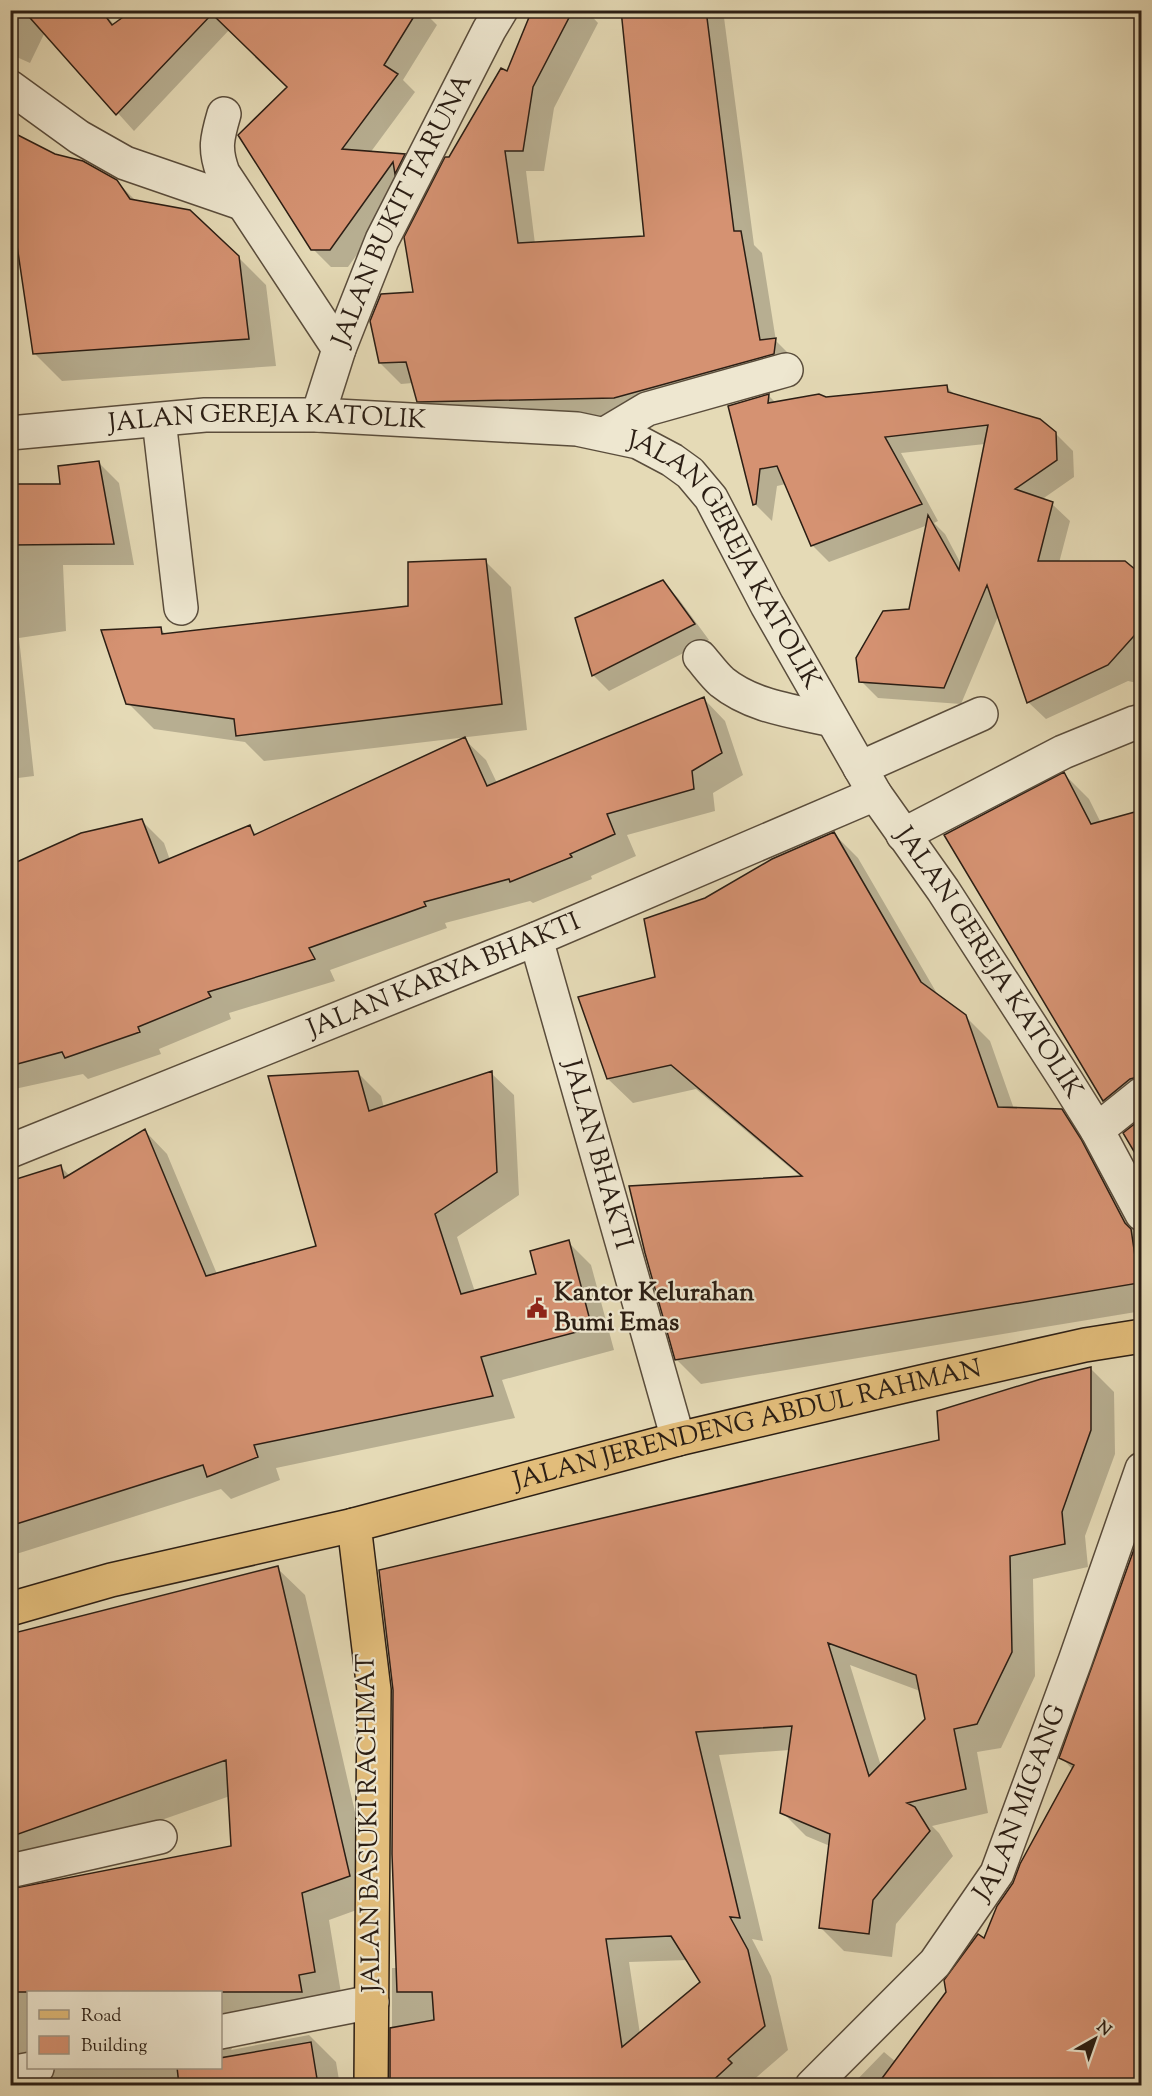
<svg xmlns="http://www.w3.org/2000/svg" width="1152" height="2096" viewBox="0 0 1152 2096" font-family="'Sorts Mill Goudy',serif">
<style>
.shadow{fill:#0003;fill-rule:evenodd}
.building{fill:#d59272;stroke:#2b1e14;stroke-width:1.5;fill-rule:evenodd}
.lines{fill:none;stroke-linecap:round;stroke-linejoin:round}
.minor-casing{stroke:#5a4d3c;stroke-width:36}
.major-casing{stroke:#2b1e14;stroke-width:36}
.highway-casing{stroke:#2b1e14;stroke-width:36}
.minor{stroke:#eee7d0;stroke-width:33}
.major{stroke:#e2bd7b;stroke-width:33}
.highway{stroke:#e2bd7b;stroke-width:33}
.labels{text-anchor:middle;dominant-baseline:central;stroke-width:4.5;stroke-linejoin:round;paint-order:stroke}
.street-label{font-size:26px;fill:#2b1e14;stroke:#eee7d0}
.poi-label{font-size:26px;font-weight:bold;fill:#2b1e14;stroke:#eee7d0;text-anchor:start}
</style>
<rect width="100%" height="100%" fill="#e5dab6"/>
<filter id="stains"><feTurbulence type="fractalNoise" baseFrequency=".00333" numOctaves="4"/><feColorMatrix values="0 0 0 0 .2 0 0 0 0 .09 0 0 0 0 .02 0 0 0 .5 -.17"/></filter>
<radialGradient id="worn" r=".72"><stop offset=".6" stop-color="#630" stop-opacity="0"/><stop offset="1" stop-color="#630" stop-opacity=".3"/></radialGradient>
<path class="shadow" d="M 10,10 L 102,10 L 115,26 L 135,10 L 268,10 L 230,29 L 134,131 L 45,32 L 30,63 L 10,54 Z
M 304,10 L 422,10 L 437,25 L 403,80 L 415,92 L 370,153 L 404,155 L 422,173 L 408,184 L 348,267 L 331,267 L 313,249 L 289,88 Z
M 533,10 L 586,10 L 598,23 L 554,108 L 544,171 L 526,171 L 535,244 L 646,238 L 623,10 L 723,10 L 754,245 L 762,253 L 776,341 L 796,361 L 636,419 L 439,422 L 418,401 L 413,383 L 401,384 L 380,363 L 414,293 L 449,159 L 508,74 Z
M 55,155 L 116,181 L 137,202 L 238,257 L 266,285 L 276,366 L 62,381 L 34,353 Z
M 946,386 L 956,396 L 1055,433 L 1073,451 L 1074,477 L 1041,500 L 1052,504 L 1070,521 L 1059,563 L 1142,577 L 1142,684 L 1128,681 L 1046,719 L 1028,702 L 999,614 L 961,704 L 878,698 L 861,681 L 910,611 L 928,525 L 829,562 L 812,545 L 786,484 L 777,486 L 772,521 L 755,504 L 769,396 L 776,403 ZM 985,444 L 961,564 L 945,534 L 934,523 L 938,521 L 901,453 Z
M 98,462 L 119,483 L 134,565 L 63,565 L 66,631 L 19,638 L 34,776 L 10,779 L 10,485 L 61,486 Z
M 485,561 L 511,587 L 527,730 L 264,761 L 245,742 L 154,729 L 128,703 L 160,629 L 167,635 L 409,608 Z
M 663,582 L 678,598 L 709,640 L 609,691 L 594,676 L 576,619 Z
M 704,699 L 725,721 L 743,775 L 713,793 L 715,811 L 627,835 L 636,856 L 591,876 L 592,879 L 533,903 L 530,901 L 445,923 L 447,928 L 330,970 L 335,981 L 229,1013 L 231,1019 L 159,1049 L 161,1054 L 88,1079 L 83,1074 L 10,1090 L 10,867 L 142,821 L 164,843 L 170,860 L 249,827 L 257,835 L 464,739 L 486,760 L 497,783 Z
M 1064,774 L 1089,799 L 1101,823 L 1142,812 L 1142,1114 L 1129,1124 L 1104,1100 L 946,836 Z
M 834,834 L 858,858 L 939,997 L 965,1016 L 990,1041 L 1014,1109 L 1061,1111 L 1086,1135 L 1105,1165 L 1142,1234 L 1142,1311 L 701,1384 L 677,1360 L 801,1177 L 696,1089 L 633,1103 L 608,1079 L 657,978 L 706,900 Z
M 358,1073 L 381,1096 L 384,1108 L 491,1073 L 514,1095 L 519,1195 L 457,1237 L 475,1292 L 538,1275 L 568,1242 L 591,1265 L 614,1350 L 502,1380 L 515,1418 L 276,1468 L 280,1480 L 231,1499 L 221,1489 L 10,1556 L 10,1199 L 61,1167 L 70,1176 L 145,1131 L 167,1154 L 217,1274 L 318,1247 Z
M 1090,1368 L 1114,1392 L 1115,1454 L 1085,1536 L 1088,1567 L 1033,1579 L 1035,1676 L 1001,1748 L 977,1752 L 988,1813 L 932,1826 L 939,1833 L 953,1856 L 896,1924 L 892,1957 L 844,1951 L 820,1927 L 830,1846 L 806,1836 L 782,1812 L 790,1750 L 719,1755 L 763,1941 L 752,1939 L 771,1976 L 788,2050 L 750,2083 L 752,2086 L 392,2086 L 392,1968 L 398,1968 L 940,1441 ZM 850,1665 L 920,1691 L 926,1720 L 881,1766 ZM 688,1960 L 702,1982 L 640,2034 L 629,1962 Z
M 1142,1531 L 1142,2086 L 851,2086 L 884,2052 L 896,2062 L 985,1940 L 1073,1770 L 1061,1757 Z
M 277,1568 L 305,1595 L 376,1903 L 329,1920 L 342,1999 L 234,2045 L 231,2050 L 309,2035 L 336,2062 L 340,2086 L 46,2086 L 54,2078 L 10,2086 L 10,1891 L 233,1847 L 230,1796 L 10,1873 L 10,1635 ZM 28,1992 L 220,1992 L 220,2068 L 28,2068 Z"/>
<path class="building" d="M 23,10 L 101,10 L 112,25 L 133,10 L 418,10 L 384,65 L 398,74 L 342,149 L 405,154 L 395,174 L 393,162 L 330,250 L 311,250 L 238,135 L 287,87 L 212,14 L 116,115 Z
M 532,10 L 573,10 L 533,87 L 523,151 L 505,151 L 518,243 L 644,236 L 621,10 L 706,10 L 734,231 L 741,231 L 760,340 L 776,338 L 774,354 L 614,398 L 417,402 L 406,362 L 379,363 L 370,321 L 381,294 L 413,292 L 404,237 L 445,157 L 449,157 L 501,68 L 507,71 Z
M 10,131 L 55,154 L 83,161 L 117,180 L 130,199 L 190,210 L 239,256 L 249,339 L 33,354 L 10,198 Z
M 947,385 L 948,392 L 1040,419 L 1056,432 L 1057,460 L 1015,489 L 1053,502 L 1038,561 L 1125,561 L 1142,575 L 1142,627 L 1108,665 L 1027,703 L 987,585 L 944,688 L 859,682 L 856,658 L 883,611 L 909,609 L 928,515 L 959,570 L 988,425 L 885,437 L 922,504 L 811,546 L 777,466 L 760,469 L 756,504 L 753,505 L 728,406 L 769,394 L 768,403 L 819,394 L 826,397 Z
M 99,461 L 114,544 L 10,545 L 10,484 L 60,484 L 58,466 Z
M 486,559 L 502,704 L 236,736 L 234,719 L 126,704 L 101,630 L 161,627 L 162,634 L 408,606 L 408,562 Z
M 663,580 L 695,624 L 592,676 L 575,618 Z
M 704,697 L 722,753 L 692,771 L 694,789 L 607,814 L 615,834 L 570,854 L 572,857 L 510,882 L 509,879 L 424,902 L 426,906 L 309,948 L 315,959 L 208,992 L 211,997 L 138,1027 L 140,1032 L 65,1058 L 62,1052 L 10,1066 L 10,865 L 81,833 L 142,819 L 159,863 L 250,825 L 254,835 L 465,737 L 487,786 Z
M 1064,772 L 1091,824 L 1142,810 L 1142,1076 L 1130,1079 L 1103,1101 L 944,835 Z
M 834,832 L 921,982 L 966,1015 L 998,1107 L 1062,1109 L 1081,1139 L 1125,1223 L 1131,1229 L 1139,1283 L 675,1360 L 645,1253 L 629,1186 L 802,1176 L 671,1065 L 607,1079 L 578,997 L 655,977 L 644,919 L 705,898 L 772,859 Z
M 358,1071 L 369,1111 L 492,1071 L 497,1172 L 435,1214 L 461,1294 L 536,1274 L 530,1251 L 569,1240 L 592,1328 L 481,1357 L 493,1396 L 254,1445 L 258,1457 L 207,1477 L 203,1465 L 10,1526 L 10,1181 L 61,1165 L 64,1178 L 145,1129 L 206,1276 L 316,1246 L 268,1076 Z
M 1142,1118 L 1142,1165 L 1123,1133 Z
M 1091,1367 L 1091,1430 L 1062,1512 L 1065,1544 L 1010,1556 L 1012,1652 L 977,1724 L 954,1729 L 966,1789 L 907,1803 L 915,1807 L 930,1831 L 873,1900 L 869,1934 L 819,1928 L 830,1834 L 780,1813 L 792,1726 L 696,1732 L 740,1918 L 730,1917 L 748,1950 L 765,2026 L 728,2059 L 732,2063 L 708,2085 L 390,2085 L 390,2028 L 434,2020 L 432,1992 L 397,1992 L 392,1854 L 393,1690 L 379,1570 L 939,1440 L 937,1411 L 1041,1379 ZM 828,1643 L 916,1675 L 925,1719 L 869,1776 ZM 671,1936 L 700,1982 L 622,2047 L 606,1939 Z
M 1142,1527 L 1142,2085 L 877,2085 L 946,1992 L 944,1980 L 978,1934 L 984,1938 L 997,1906 L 1013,1883 L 1020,1864 L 1074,1765 L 1059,1758 Z
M 278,1566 L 350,1876 L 302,1893 L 315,1972 L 299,1975 L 302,1992 L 10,1992 L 10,1889 L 231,1846 L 226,1760 L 10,1837 L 10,1634 Z
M 311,2042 L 318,2085 L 179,2085 L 177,2067 L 220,2067 L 220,2058 Z"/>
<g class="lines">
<g class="minor-casing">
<g id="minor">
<path d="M 10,87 L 79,137 L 125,163 L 241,203"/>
<path d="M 224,114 C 217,138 214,149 223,173 L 339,349"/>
<path id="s1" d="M 318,415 L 339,349 L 382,240 L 489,30 L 501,10"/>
<path d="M 159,420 L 181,608"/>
<path id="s2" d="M 10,433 L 205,415 L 318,415 L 577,429 L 638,442 L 672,460 L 690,473 L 711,498 L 767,605 L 875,794 L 943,890 L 1067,1082 L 1097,1130 L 1142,1214"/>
<path d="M 605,434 L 647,409 L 786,370"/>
<path d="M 700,657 C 707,665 714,675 722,682 C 753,707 794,711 832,720"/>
<path d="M 860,768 L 981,714"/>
<path d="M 903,835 L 1063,752 L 1134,723 L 1142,721"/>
<path id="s3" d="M 536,939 L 678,1439"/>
<path d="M 1097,1130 L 1142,1094"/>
<path id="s4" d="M 10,1151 L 536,939 L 875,794"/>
<path d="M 10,1871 L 160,1837"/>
<path d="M 220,2032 L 372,2002"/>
<path d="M 10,2073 L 37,2068"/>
<path id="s5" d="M 812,2086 L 935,1963 L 997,1873 L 1075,1661 L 1142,1469"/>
</g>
</g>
<g class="major-casing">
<path id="major" d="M 10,1609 L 111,1580 L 354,1525"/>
</g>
<g class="highway-casing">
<g id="highway">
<path id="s6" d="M 371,2086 L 374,1690 L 354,1525 L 678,1439 L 921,1382 L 1085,1345 L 1142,1336"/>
</g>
</g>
<use href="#minor" class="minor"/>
<use href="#major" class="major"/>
<use href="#highway" class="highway"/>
</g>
<defs>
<g id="civic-bare" transform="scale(1.62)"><path d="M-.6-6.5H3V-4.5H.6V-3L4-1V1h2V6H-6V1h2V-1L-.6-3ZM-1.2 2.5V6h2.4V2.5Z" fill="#8f2418" stroke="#eee7d0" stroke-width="2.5" paint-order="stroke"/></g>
</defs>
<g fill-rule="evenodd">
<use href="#civic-bare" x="537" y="1308"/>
</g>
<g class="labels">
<g class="street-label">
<text stroke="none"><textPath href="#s1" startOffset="222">JALAN BUKIT TARUNA</textPath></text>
<text stroke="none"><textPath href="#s2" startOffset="258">JALAN GEREJA KATOLIK</textPath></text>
<text stroke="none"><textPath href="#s2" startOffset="780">JALAN GEREJA KATOLIK</textPath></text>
<text stroke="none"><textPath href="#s2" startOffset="1266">JALAN GEREJA KATOLIK</textPath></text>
<text stroke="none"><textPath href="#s4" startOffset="468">JALAN KARYA BHAKTI</textPath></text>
<text stroke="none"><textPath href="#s3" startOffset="224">JALAN BHAKTI</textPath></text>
<text stroke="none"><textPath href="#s6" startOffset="968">JALAN JERENDENG ABDUL RAHMAN</textPath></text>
<text stroke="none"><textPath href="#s5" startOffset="357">JALAN MIGANG</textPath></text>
<text transform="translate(370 1823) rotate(-91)">JALAN BASUKI RACHMAT</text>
</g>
<g class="poi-label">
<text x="554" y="1293">Kantor Kelurahan<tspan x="554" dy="30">Bumi Emas</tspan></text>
</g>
</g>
<rect width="1152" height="2096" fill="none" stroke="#e5dab6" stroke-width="36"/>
<rect x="12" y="12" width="1128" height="2072" fill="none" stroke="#2b1e14" stroke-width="3"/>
<rect x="18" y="18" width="1116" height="2060" fill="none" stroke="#2b1e14" stroke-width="1.5"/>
<rect x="27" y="1991" width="195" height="78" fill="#eee7d0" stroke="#a09785" stroke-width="1.5"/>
<rect x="39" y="2010" width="30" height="9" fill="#e2bd7b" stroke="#a09785" stroke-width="1.5"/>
<text x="81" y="2021" font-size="18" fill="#2b1e14">Road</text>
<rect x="39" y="2036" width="30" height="18" fill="#d59272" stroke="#a09785" stroke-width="1.5"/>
<text x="81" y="2051" font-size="18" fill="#2b1e14">Building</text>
<g transform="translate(1095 2039) rotate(40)" stroke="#eee7d0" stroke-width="4.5" paint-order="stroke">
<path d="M0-4.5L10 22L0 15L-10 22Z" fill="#2b1e14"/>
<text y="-9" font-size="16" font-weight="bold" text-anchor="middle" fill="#2b1e14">N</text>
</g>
<rect width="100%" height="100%" filter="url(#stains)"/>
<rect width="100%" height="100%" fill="url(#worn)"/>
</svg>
